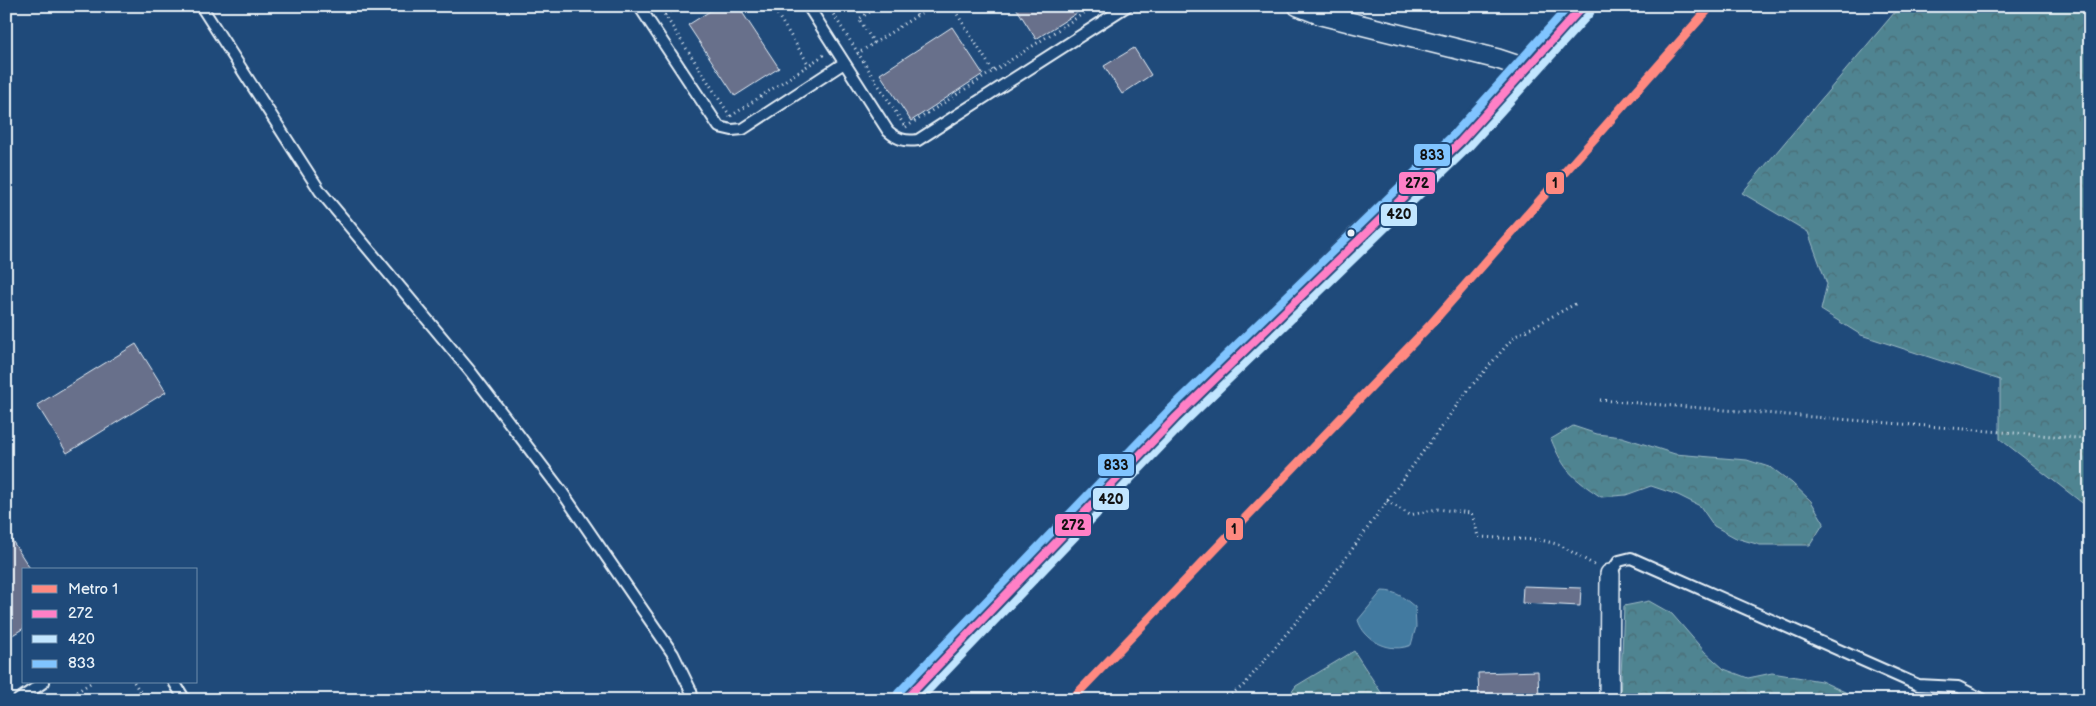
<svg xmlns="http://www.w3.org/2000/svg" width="2096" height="706" viewBox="0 0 2096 706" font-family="'Balsamiq Sans',sans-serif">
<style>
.forest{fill:url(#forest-crowns);stroke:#9cbac4}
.water{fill:#437aa0;stroke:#85aac3}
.building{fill:#686f8b;stroke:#e8f1f8}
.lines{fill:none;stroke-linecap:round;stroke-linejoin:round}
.service-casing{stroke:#e8f1f8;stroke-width:14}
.minor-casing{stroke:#e8f1f8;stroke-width:22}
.tertiary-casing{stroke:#e8f1f8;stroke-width:28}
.path{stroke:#e8f1f8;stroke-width:3;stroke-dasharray:1 4;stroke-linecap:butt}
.service{stroke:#1f4a7a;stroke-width:10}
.minor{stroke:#1f4a7a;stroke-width:19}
.tertiary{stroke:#1f4a7a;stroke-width:24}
.bus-1-casing{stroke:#1f4a7a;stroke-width:11}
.bus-2-casing{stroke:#1f4a7a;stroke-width:11}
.bus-3-casing{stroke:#1f4a7a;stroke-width:11}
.bus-1{stroke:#ff80c6;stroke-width:8}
.bus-2{stroke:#c2e6ff;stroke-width:8}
.bus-3{stroke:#80c4ff;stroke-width:8}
.metro-1-casing{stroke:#1f4a7a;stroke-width:12}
.metro-1{stroke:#ff8980;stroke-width:9}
.bus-dot{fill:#e8f1f8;stroke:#1f4a7a;stroke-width:2}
.line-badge{stroke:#1f4a7a;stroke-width:2}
.pale-badge-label{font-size:14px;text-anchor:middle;font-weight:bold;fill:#111}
</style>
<defs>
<pattern id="forest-crowns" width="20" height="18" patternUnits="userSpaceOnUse" patternTransform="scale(1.25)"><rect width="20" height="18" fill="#4f8491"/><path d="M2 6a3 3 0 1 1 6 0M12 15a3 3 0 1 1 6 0" fill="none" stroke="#4b6c75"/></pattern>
</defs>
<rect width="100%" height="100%" fill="#1f4a7a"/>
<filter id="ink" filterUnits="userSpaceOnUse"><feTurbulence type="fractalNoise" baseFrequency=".02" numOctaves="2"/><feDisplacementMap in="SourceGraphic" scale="10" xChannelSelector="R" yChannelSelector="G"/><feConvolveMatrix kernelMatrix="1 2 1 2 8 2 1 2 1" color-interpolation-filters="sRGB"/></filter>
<g filter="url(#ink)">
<path class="forest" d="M 1900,6 L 2090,6 L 2090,509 L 2000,439 L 2000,380 L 1861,335 L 1821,310 L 1827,284 L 1808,232 L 1742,193 Z
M 1573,426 L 1597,434 L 1622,437 L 1675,454 L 1747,460 L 1772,468 L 1792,483 L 1811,501 L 1824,523 L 1810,545 L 1760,545 L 1736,538 L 1714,526 L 1700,506 L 1678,495 L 1651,486 L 1626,495 L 1601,497 C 1573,478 1564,471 1551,439 Z
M 1649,601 L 1672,614 L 1705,652 L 1724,669 L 1748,678 L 1772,673 L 1821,681 L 1845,692 L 1854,700 L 1620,700 L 1624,606 Z
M 1354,651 L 1386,700 L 1286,700 L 1296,686 Z"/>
<path class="water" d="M 1382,591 C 1397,591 1404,598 1415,607 L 1416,627 L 1411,645 C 1391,654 1364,641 1358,620 Z"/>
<path class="building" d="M 718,6 L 738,6 L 779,68 L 735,96 L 688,25 Z
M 1015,6 L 1088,6 L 1036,39 Z
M 952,27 L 983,74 L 911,121 L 880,74 Z
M 1134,48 L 1151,75 L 1122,94 L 1104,66 Z
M 136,344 L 166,392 L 67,453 L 37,405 Z
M 6,531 L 31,570 L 24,570 L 24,628 L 6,639 Z
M 1523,586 L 1581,588 L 1580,606 L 1522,603 Z
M 1538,671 L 1539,700 L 1479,700 L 1478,673 Z"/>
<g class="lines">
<g class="service-casing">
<path id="service" d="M 201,6 L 320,191 L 470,371 L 562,492 L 673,654 L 691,691 L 693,700
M 639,6 L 719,127 L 732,130 L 743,129 L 844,63
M 808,6 L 888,131 C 897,139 905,142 918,140 L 1127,6
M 1610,574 L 1619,561 L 1631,558 L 1918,685 L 1958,687 L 1984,700
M 174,682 L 185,700
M 18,700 L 44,682"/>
</g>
<g class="minor-casing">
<path id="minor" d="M 1298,6 L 1321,15 L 1498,59 L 1528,69
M 1609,700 L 1610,574"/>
</g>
<g class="tertiary-casing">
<path id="tertiary" d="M 905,700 L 1176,417 L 1357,240 L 1461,141 L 1583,6"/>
</g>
<path class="path" d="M 659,6 L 730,116
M 772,6 L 809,65
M 828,6 L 904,125
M 911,6 L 917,16
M 952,6 L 993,71
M 665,15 L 679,6
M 874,43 L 859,19 L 879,6
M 857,54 L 932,6
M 731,116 L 824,55
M 906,127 L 1095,6
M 1600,400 L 2090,439
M 1387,501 L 1410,515 L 1437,509 L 1471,513 L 1475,523 L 1478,537 L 1541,540 L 1560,545 L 1596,566
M 134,682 L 145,700
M 64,700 L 92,682
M 1223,700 L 1243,686 L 1321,592 L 1468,390 L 1514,337 L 1577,303"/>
<use href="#service" class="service"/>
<use href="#minor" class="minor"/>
<use href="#tertiary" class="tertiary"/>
<g class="bus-1-casing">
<path id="bus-1" d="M 905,700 L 1176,417 L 1461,141 L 1583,6"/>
</g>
<g class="bus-2-casing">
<path id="bus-2" d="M 919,700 L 1183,424 L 1468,148 L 1590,13"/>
</g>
<g class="bus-3-casing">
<path id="bus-3" d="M 898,693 L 1169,410 L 1454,134 L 1569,6"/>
</g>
<use href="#bus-1" class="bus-1"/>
<use href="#bus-2" class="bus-2"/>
<use href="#bus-3" class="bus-3"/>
<g class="metro-1-casing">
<path id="metro-1" d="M 1071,700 L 1431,324 L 1711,6"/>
</g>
<use href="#metro-1" class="metro-1"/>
</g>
</g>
<circle class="bus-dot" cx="1351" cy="233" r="4.5"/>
<g class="line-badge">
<rect x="1413" y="143" width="38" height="24" rx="5" fill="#80c4ff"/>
<rect x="1545" y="171" width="20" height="24" rx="5" fill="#ff8980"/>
<rect x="1398" y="171" width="38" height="24" rx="5" fill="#ff80c6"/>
<rect x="1380" y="203" width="38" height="24" rx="5" fill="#c2e6ff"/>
<rect x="1097" y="453" width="38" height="24" rx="5" fill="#80c4ff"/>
<rect x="1092" y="487" width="38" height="24" rx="5" fill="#c2e6ff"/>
<rect x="1054" y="513" width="38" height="24" rx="5" fill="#ff80c6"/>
<rect x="1225" y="517" width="19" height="24" rx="5" fill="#ff8980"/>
</g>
<g class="pale-badge-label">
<text x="1432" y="160">833</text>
<text x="1555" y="188">1</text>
<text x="1417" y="188">272</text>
<text x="1399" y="219">420</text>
<text x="1116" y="470">833</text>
<text x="1111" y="504">420</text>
<text x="1073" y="530">272</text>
<text x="1234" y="534">1</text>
</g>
<rect width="2096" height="706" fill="none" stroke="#1f4a7a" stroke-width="25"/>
<rect x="12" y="12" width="2071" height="681" fill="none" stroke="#e8f1f8" stroke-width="2" filter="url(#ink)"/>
<rect x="22" y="568" width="175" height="115" fill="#1f4a7a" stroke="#6f8dac"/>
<rect x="32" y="585" width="25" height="8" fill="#ff8980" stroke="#6f8dac"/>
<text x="68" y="594" font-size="15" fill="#e8f1f8">Metro 1</text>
<rect x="32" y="610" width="25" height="8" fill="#ff80c6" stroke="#6f8dac"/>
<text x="68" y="618" font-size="15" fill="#e8f1f8">272</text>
<rect x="32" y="635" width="25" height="8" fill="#c2e6ff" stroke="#6f8dac"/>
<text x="68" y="644" font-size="15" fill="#e8f1f8">420</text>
<rect x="32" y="660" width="25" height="8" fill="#80c4ff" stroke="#6f8dac"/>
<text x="68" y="668" font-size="15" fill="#e8f1f8">833</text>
</svg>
